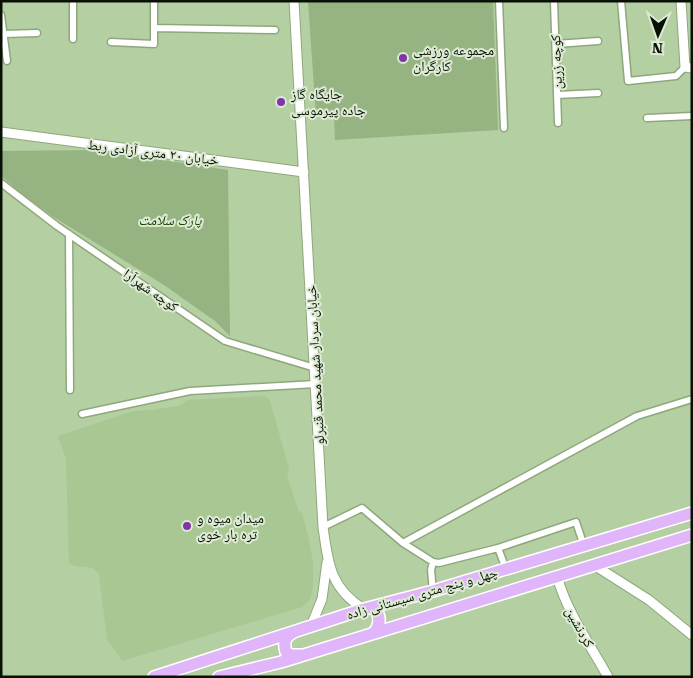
<svg xmlns="http://www.w3.org/2000/svg" width="693" height="678" viewBox="0 0 693 678" font-family="'Roboto Serif','Noto Naskh Arabic',serif">
<style>
.built{fill:#a8c793}
.green{fill:#96b382}
.lines{fill:none;stroke-linecap:round;stroke-linejoin:round}
.street-casing{stroke:#8ea87c;stroke-width:9}
.secondary-casing{stroke:#8ea87c;stroke-width:11}
.highway-casing{stroke:#fff;stroke-width:14}
.street{stroke:#fff;stroke-width:6}
.secondary{stroke:#fff;stroke-width:9}
.highway{stroke:#e1b5fa;stroke-width:11}
.poi-dot{fill:#8235a6;stroke:#ddebd4;stroke-width:2}
.labels{text-anchor:middle;dominant-baseline:central;stroke-width:4;stroke-linejoin:round;paint-order:stroke}
.poi-label{font-size:14px;fill:#081103;stroke:#ddebd4;text-anchor:start}
.street-label{font-size:14px;fill:#081103;stroke:#ddebd4}
.park-label{font-size:14px;font-style:italic;fill:#223f03;stroke:#ddebd4}
</style>
<rect width="100%" height="100%" fill="#b4cfa2"/>
<path class="built" d="M 265,396 L 269,399 L 273,411 L 289,469 L 287,475 L 298,510 L 302,513 L 309,539 L 313,563 L 313,587 L 310,600 L 302,607 L 122,661 L 107,639 L 99,574 L 93,568 L 75,566 L 69,563 L 66,459 L 58,436 L 133,411 L 153,410 L 178,406 L 188,400 Z"/>
<path class="green" d="M 308,1 L 493,1 L 498,130 L 335,140 L 334,116 L 316,116 Z
M 99,150 L 228,170 L 230,336 L 215,321 L 164,285 L 52,216 L 23,195 L 1,176 L 1,151 Z"/>
<g class="lines">
<g class="street-casing">
<path id="street" d="M 73,1 L 73,39
M 499,1 L 504,128
M 554,1 L 558,123
M 621,1 L 628,81 L 676,76 L 685,67
M 1,15 L 7,61
M 154,28 L 275,30
M 4,34 L 37,33
M 111,42 L 154,44 L 154,1
M 556,44 L 598,41
M 557,95 L 598,93
M 647,118 L 692,116
M 1,183 L 57,226 L 225,341 L 315,368
M 69,234 L 70,390
M 82,414 L 190,391 L 316,384
M 323,527 L 362,508 L 403,543 L 637,416 L 692,399
M 403,543 L 433,562 L 439,563 L 498,548 L 576,522 L 584,546
M 498,548 L 506,569
M 433,591 L 431,570 L 433,562"/>
</g>
<g class="secondary-casing">
<path id="secondary" d="M 294,1 L 323,527 C 328,562 330,589 364,609
M 681,1 L 685,67 L 692,68
M 1,132 L 304,172
M 594,565 L 649,600 L 692,635
M 557,576 C 567,613 590,644 608,677
M 311,626 L 322,599 L 327,562"/>
</g>
<g class="highway-casing">
<path id="highway" d="M 371,608 L 375,609 C 381,617 380,625 374,633
M 294,632 C 285,637 283,642 286,652 L 291,655 L 300,655
M 154,677 L 364,609 L 433,591 L 692,513
M 219,677 L 281,662 L 692,535"/>
</g>
<use href="#street" class="street"/>
<use href="#secondary" class="secondary"/>
<use href="#highway" class="highway"/>
</g>
<g class="poi-dot">
<circle cx="403" cy="58" r="5"/>
<circle cx="281" cy="102" r="5"/>
<circle cx="187" cy="526" r="5"/>
</g>
<g class="labels">
<g class="poi-label">
<text x="413" y="50">مجموعه ورزشی<tspan x="413" dy="16">کارگران</tspan></text>
<text x="291" y="94">جایگاه گاز<tspan x="291" dy="16">جاده پیرموسی</tspan></text>
<text x="197" y="518">میدان میوه و<tspan x="197" dy="16">تره بار خوی</tspan></text>
</g>
<g class="street-label">
<text transform="translate(556 62) rotate(-92)">کوچه زرین</text>
<text transform="translate(153 152) rotate(7)">خیابان ۲۰ متری آزادی ربط</text>
<text transform="translate(151 290) rotate(35)">کوچه شهرآرا</text>
<text transform="translate(315 365) rotate(-93)">خیابان سردار شهید محمد قنبرلو</text>
<text transform="translate(422 593) rotate(-16)">چهل و پنج متری سیستانی زاده</text>
<text transform="translate(580 627) rotate(61)">کردنشین</text>
</g>
<g class="park-label">
<text x="170" y="220">پارک سلامت</text>
</g>
</g>
<rect width="693" height="678" fill="none" stroke="#081103" stroke-width="5"/>
<g transform="translate(658 35) rotate(182)" stroke="#ddebd4" stroke-width="4" paint-order="stroke">
<path d="M0-4L9 19L0 12L-9 19Z" fill="#081103"/>
<text y="-8" font-size="14" font-weight="bold" text-anchor="middle" fill="#081103">N</text>
</g>
</svg>
